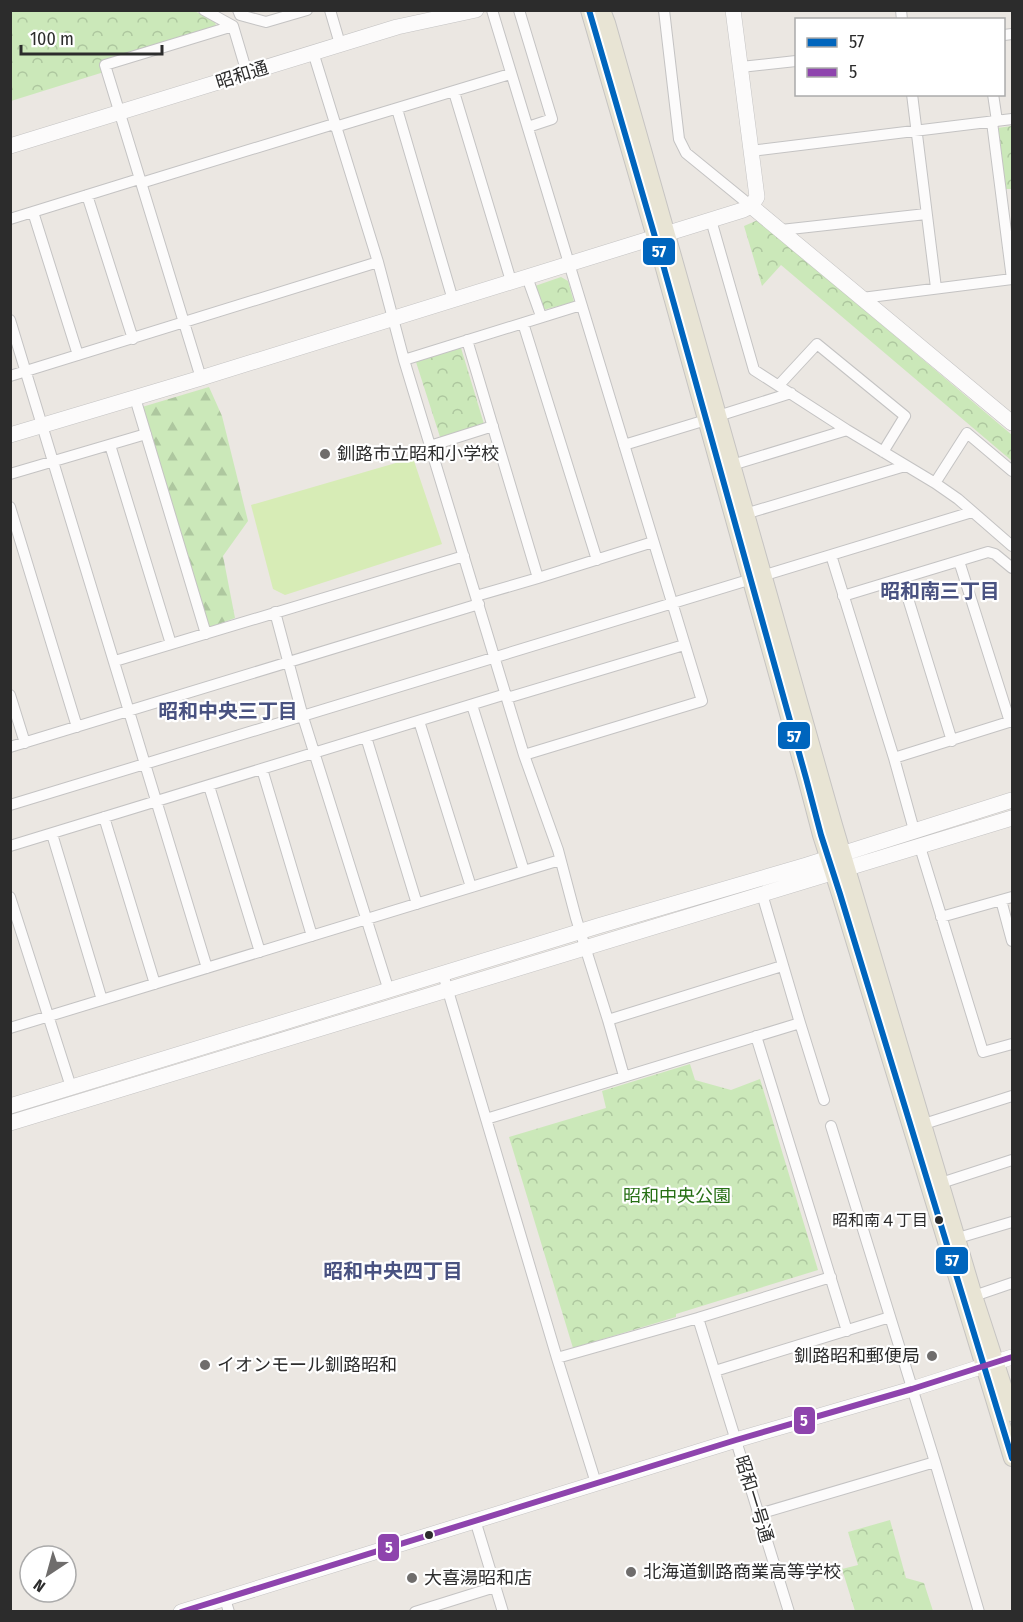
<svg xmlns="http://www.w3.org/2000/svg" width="1023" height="1622" viewBox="0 0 1023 1622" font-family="'Fira Sans Condensed','Noto Sans JP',sans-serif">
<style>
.forest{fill:url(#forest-firs)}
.park{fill:url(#park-crowns)}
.pitch{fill:#d7ecb6}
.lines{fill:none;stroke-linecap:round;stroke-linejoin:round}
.street-casing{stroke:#c4c3c3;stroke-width:12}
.secondary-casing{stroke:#c4c3c3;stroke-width:16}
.primary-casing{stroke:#c6c4c2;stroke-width:18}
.street{stroke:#fcfbfb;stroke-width:10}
.secondary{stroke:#fcfbfb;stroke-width:15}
.primary{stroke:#e8e4d4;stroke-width:16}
.bus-1-casing{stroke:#fff;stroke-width:10}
.bus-2-casing{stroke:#fff;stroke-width:10}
.bus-1{stroke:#0065bd;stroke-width:6}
.bus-2{stroke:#8e44ad;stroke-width:6}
.poi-dot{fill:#6f6d6c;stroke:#fff;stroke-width:2}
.bus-dot{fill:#2c2c2c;stroke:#fff;stroke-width:2}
.labels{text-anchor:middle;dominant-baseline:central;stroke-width:4.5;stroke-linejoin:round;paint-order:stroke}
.bus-label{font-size:16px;fill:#2c2c2c;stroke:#fff;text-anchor:end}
.street-label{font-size:18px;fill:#2c2c2c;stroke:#fff}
.poi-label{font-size:18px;fill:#2c2c2c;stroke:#fff;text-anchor:start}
.park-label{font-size:18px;fill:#277015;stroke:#fff}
.neighbourhood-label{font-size:20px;font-weight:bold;fill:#495281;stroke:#fff}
.line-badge{stroke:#fff;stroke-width:2}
.badge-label{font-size:16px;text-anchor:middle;font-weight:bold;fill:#fff}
</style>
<defs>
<pattern id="forest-firs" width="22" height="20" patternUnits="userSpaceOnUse" patternTransform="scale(1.5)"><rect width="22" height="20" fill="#cbe8b9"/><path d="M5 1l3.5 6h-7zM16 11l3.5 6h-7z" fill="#aec79f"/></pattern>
<pattern id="park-crowns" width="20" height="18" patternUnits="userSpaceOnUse" patternTransform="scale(1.5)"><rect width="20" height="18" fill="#cbe8b9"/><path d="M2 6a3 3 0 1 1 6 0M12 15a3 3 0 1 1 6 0" fill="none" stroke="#aec79f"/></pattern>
</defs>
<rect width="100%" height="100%" fill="#ebe7e2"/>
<path class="forest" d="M 209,387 L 222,416 L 248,521 L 223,556 L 235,618 L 208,628 L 142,407 Z"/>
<path class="park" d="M 11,11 L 194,11 L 215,20 L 216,27 L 103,63 L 104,72 L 11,101 Z
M 1012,126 L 1012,189 L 1005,189 L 997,128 Z
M 758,220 L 1012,435 L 1012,461 L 781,265 L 762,286 L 744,226 Z
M 561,277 L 568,281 L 574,302 L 543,310 L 535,286 Z
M 461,348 L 484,424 L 440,437 L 416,362 Z
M 690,1064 L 695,1080 L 731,1090 L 760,1079 L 818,1270 L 676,1314 L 676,1317 L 573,1348 L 509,1137 L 606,1108 L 602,1091 Z
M 890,1520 L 906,1578 L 924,1583 L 933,1611 L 855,1611 L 842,1569 L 858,1565 L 848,1532 Z"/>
<path class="pitch" d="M 413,458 L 442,544 L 285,595 L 273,589 L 251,505 Z"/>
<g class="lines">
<g class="street-casing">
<path id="street" d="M 204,10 L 233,26
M 238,10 L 240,15 L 266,22 L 307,10
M 330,10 L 340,44
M 492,10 L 702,701 L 524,755
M 519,10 L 552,119 L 528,127
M 664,10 L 679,139 L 686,153 L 751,206
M 901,10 L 902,20
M 1004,35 L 1012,34
M 313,52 L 378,262 L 404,360 L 524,755 L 558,850 L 576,918 L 608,1020 L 624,1076
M 741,67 L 796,61
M 454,92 L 511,281
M 912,94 L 936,288
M 993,94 L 997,121
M 397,109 L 453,300
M 992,122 L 1012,279
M 335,127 L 510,74
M 751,151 L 1012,119
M 141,183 L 334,124
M 87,195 L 133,339
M 33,212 L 78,355
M 10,219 L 139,179
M 711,220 L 754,370 L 847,430 L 935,483 L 958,499 L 1012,546
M 781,230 L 926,214
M 527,277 L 541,316
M 862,298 L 1012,279
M 10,320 L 207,968
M 523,323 L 597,560
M 467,340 L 538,578
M 404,360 L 581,305
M 10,376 L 378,262
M 201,378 L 105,65 L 233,26 L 247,73
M 779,385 L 817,344 L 905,416 L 883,452
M 135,398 L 206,634
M 718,416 L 791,393
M 110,445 L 171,644
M 624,445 L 706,420
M 430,446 L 493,426
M 732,465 L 847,430
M 10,474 L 146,434
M 935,483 L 967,433 L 1012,471
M 10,507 L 77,727
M 745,514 L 905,466
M 831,555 L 894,758 L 914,830
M 959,561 L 1010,722
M 902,579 L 952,741
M 476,596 L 538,578 L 653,542
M 843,596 L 988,552 L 995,554 L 1012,568
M 275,612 L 303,717 L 389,991
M 115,661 L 464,556
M 10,695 L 25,743
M 507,698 L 684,645
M 472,705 L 524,871
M 419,721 L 471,887
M 366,737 L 417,904
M 10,747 L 479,604
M 894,758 L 1012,721
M 262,769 L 312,936
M 209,786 L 260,952
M 10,805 L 972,512
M 104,817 L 155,984
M 52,834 L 102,1000
M 10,846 L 506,694
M 920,847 L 983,1052 L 1012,1044
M 762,894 L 800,1023 L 824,1100
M 10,897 L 71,1087
M 1001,900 L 1012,941
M 941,917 L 1012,897
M 443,974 L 557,1358 L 596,1483
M 608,1020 L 782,966
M 10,1028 L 560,860
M 756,1036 L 847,1331
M 486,1119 L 800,1023
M 924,1124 L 1012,1096
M 831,1126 L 935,1462 L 979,1612
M 941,1183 L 1012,1160
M 958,1238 L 1012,1222
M 974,1296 L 1012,1283
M 698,1318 L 789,1612
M 557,1358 L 698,1318 L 831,1277
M 715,1371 L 890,1317
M 759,1514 L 935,1462
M 475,1520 L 503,1612
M 225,1599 L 229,1612
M 415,1612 L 495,1587"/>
</g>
<g class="secondary-casing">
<path id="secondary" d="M 10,146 L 397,27 L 476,10
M 751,206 L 1012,423
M 10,435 L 201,378 L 743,210 L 751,206 L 757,197 L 733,10
M 10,1106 L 598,926 L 807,865 L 1012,800
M 10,1123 L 1012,818
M 181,1612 L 736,1440 L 912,1389 L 1012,1357"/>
</g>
<g class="primary-casing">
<path id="primary" d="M 589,10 L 662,261 L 806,778 L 821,835 L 840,894 L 1012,1458
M 602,10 L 607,23 L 834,825 L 974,1296 L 1012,1413"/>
</g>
<use href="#street" class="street"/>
<use href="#secondary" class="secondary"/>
<use href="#primary" class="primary"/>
<g class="bus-1-casing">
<path id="bus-1" d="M 589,10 L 662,261 L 806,778 L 821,835 L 840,894 L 1012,1458"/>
</g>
<g class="bus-2-casing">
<path id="bus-2" d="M 181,1612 L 736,1440 L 912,1389 L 1012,1357"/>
</g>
<use href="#bus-1" class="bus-1"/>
<use href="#bus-2" class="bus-2"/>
</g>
<g class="poi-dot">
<circle cx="325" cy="454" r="6"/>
<circle cx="932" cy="1356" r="6"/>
<circle cx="205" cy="1365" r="6"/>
<circle cx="631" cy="1572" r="6"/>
<circle cx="412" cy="1578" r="6"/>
</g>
<g class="bus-dot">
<circle cx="939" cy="1220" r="5"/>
<circle cx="429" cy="1535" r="5"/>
</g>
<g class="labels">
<g class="bus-label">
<text x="928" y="1220">昭和南４丁目</text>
</g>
<g class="street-label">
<text transform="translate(242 75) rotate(-17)">昭和通</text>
<text transform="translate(754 1499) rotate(73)">昭和一号通</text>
</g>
<g class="poi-label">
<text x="337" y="454">釧路市立昭和小学校</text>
<text x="920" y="1356" text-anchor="end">釧路昭和郵便局</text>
<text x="217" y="1365">イオンモール釧路昭和</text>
<text x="643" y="1572">北海道釧路商業高等学校</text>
<text x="424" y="1578">大喜湯昭和店</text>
</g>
<g class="park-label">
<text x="677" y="1196">昭和中央公園</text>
</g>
<g class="neighbourhood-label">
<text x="940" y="591">昭和南三丁目</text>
<text x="228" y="711">昭和中央三丁目</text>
<text x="393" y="1271">昭和中央四丁目</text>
</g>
</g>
<g class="line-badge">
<rect x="642" y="237" width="34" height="29" rx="6" fill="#0065bd"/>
<rect x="777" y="721" width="34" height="29" rx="6" fill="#0065bd"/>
<rect x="935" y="1246" width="34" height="29" rx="6" fill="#0065bd"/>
<rect x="793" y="1406" width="23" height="29" rx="6" fill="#8e44ad"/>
<rect x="377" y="1533" width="23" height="29" rx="6" fill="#8e44ad"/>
</g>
<g class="badge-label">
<text x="659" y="257">57</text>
<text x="794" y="742">57</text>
<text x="952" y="1266">57</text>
<text x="804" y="1426">5</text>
<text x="389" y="1553">5</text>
</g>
<rect width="1023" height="1622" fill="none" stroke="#2c2c2c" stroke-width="24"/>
<rect x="795" y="18" width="210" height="78" fill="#ffffff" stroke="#ababab" stroke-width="1.5"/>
<rect x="807" y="38" width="30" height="9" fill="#0065bd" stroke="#ababab" stroke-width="1.5"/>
<text x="849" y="48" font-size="18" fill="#2c2c2c">57</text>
<rect x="807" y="68" width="30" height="9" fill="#8e44ad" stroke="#ababab" stroke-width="1.5"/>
<text x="849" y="78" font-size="18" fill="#2c2c2c">5</text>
<g transform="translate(48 1574) rotate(216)"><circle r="28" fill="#ffffff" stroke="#ababab" stroke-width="1.5"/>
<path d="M0-4.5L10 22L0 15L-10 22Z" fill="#6f6d6c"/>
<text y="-9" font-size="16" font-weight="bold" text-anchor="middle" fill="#2c2c2c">N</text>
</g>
<path d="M21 45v9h141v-9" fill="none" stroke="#2c2c2c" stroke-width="3"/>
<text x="30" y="45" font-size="18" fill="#2c2c2c" stroke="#ffffff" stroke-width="4.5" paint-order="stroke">100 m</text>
</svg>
